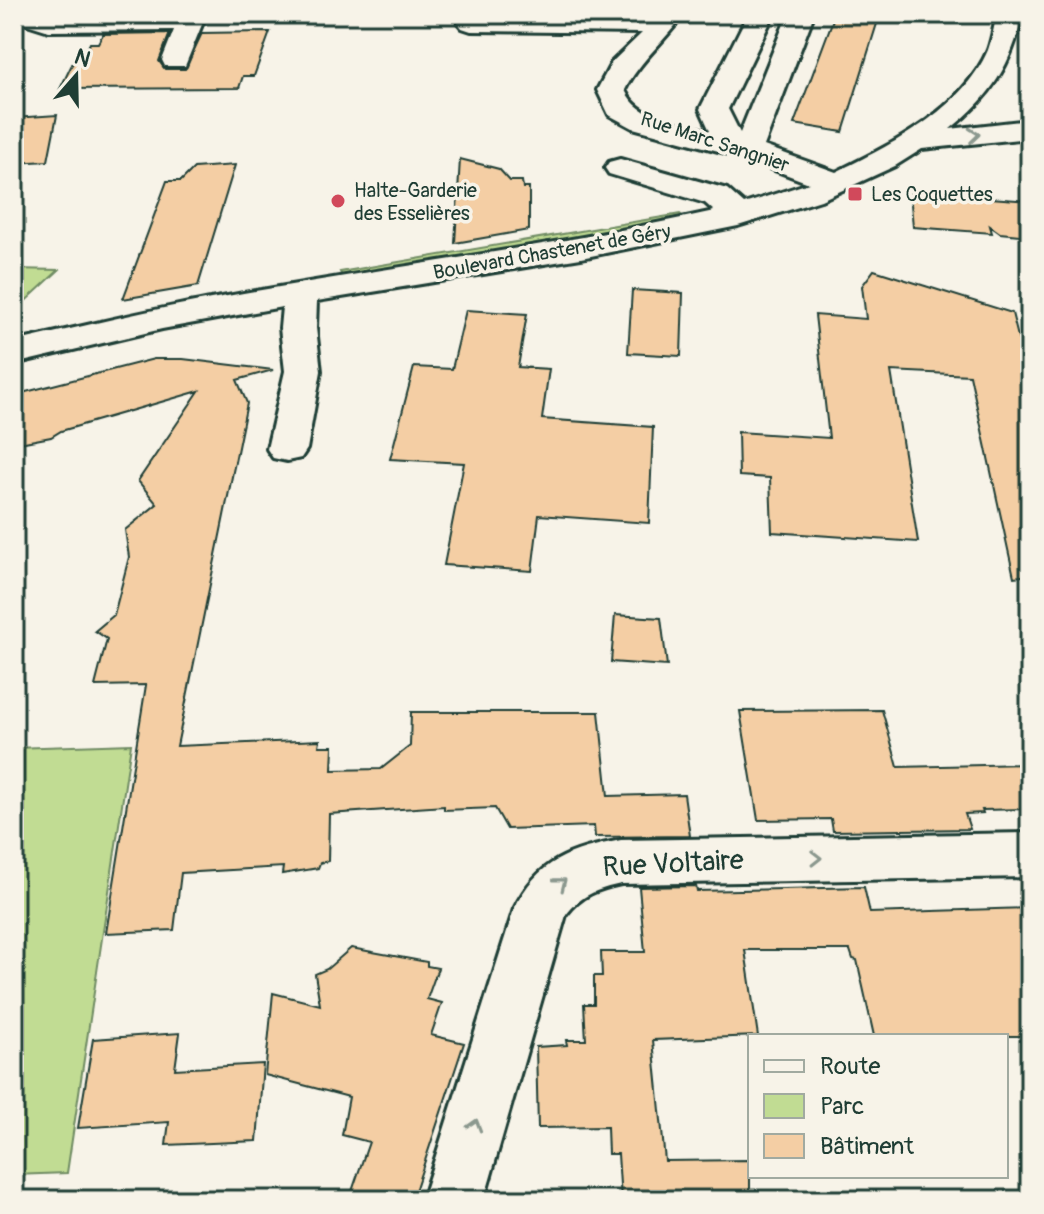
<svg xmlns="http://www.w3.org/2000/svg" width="1044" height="1214" viewBox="0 0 1044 1214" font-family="Pangolin,sans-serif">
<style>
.green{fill:#c1dc93;stroke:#708c64;stroke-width:2}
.building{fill:#f4cea4;stroke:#1f3d34;stroke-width:2}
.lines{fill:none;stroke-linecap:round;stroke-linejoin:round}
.minor-casing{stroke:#1f3d34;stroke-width:6}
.minor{fill:#f7f3e8;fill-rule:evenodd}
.oneway{stroke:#8b988e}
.poi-dot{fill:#d1495b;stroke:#f7f3e8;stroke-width:3}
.labels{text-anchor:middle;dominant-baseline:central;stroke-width:7;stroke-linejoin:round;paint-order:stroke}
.far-street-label{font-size:20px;fill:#1f3d34;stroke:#f7f3e8}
.far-poi-label{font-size:20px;fill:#1f3d34;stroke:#f7f3e8;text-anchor:start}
.near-street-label{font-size:28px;fill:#1f3d34;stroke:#f7f3e8}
</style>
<rect width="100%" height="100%" fill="#f7f3e8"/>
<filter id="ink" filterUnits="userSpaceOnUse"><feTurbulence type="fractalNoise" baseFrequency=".0125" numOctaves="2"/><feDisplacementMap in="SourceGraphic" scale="16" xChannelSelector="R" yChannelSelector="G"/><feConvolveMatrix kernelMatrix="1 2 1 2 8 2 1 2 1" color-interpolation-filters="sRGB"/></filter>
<g filter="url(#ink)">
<path class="green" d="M 680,214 L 683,217 L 543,244 L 342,276 L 340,272 Z
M 14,269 L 59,270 L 20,306 L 14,304 Z
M 131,744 L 67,1173 L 14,1175 L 14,748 Z"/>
<path class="building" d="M 835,14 L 880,14 L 843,132 L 794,124 Z
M 270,32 L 254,76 L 243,76 L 239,88 L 60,89 L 77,54 L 85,54 L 90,43 L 98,43 L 103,34 L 170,33 L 159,61 L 165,69 L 185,69 L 202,33 Z
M 57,115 L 48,161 L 14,163 L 14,118 Z
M 460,159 L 499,169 L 510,181 L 522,181 L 523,188 L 529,188 L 529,230 L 455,243 Z
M 235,165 L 198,286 L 123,299 L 167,181 L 181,181 L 194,168 Z
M 910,192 L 1030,201 L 1030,236 L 1000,233 L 990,226 L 992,233 L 913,227 Z
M 874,270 L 1012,313 L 1020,345 L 1030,345 L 1030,575 L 1014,577 L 970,375 L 891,371 L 918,542 L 772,532 L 770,478 L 739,476 L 738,432 L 829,438 L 815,315 L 866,319 L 862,286 Z
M 632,290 L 683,293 L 681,356 L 628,353 Z
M 466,310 L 527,314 L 518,367 L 549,369 L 542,419 L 653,427 L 649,523 L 539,515 L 532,571 L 444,565 L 464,463 L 390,459 L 414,367 L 452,369 Z
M 154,359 L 183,359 L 273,370 L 237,380 L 247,403 L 177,746 L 320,740 L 319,746 L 333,746 L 332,770 L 381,769 L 410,746 L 411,712 L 599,712 L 608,796 L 684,794 L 690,836 L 595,837 L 594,826 L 507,829 L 495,808 L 444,810 L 444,806 L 329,814 L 328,861 L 320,863 L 318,868 L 282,874 L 283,867 L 181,873 L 174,930 L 106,933 L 146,685 L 95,686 L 107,639 L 95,631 L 114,615 L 129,557 L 125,530 L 157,504 L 138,481 L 199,391 L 61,431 L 51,437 L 14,444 L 14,395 Z
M 615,615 L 661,618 L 667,666 L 611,662 Z
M 882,710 L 898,767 L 1030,764 L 1030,809 L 982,810 L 983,813 L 965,814 L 970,829 L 833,831 L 831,819 L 758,820 L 740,711 Z
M 696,886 L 697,891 L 864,887 L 870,913 L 1030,908 L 1030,1036 L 874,1036 L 857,960 L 853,959 L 850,950 L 745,950 L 758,1036 L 653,1040 L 665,1161 L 750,1160 L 750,1200 L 621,1200 L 618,1154 L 608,1154 L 607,1127 L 538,1128 L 536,1047 L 567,1045 L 566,1040 L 586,1040 L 584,1004 L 594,1004 L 594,976 L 602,976 L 601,952 L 645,952 L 639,887 Z
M 351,948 L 427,962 L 427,966 L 438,968 L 427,999 L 442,1003 L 431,1035 L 464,1043 L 412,1200 L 349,1200 L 369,1142 L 342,1135 L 349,1097 L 265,1075 L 273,993 L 320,1005 L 315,974 L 327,969 Z
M 180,1033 L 175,1069 L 263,1064 L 257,1141 L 166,1145 L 169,1122 L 78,1128 L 93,1039 Z"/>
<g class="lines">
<g class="minor-casing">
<path id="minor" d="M 14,14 L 190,14 L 199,17 L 203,22 L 185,66 L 165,66 L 162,60 L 174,30 L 49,31 L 14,20 Z
M 658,14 L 684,14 C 667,39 639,61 625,90 C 638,120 680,123 710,131 L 700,109 L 748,14 L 774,14 L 728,109 L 740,133 L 788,14 L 814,14 L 764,146 L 836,172 C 891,145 962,110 988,50 C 992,39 994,26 997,14 L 1023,14 C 1011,65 992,96 950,129 L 1030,120 L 1030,138 L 922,149 L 895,166 L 821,200 L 738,226 L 581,258 L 317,301 L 316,328 L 321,371 L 307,449 L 301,458 L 287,461 L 273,458 L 267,449 L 285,371 L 280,328 L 282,307 L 162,329 L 14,364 L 14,342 C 83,326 152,309 222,297 C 386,267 552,247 714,211 L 705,203 L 609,174 L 605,168 L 609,162 L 620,159 L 727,189 L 744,204 L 809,183 L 737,156 L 633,128 L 609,115 L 597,90 L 612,62 L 642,33 L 471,31 L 462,28 L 458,23 L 462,18 L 471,15 L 654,18 Z
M 1030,833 L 1030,877 L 621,884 C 597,889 581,895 566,915 L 484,1200 L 422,1200 L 514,909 C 538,860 570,850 621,840 Z"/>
</g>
<use href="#minor" class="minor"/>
</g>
<defs><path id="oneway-chevron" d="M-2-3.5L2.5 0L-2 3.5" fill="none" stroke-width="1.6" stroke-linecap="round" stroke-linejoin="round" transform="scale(2)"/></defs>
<g class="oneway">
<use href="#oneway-chevron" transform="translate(974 135) rotate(-6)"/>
<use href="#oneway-chevron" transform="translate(816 858) rotate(-1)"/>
<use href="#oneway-chevron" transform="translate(561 883) rotate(-38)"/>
<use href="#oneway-chevron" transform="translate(475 1125) rotate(-73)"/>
</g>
</g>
<g class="poi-dot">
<rect x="847" y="186" width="16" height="16" rx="4"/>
<circle cx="338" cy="201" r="8"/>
</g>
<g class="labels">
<g class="far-street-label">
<text transform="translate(715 142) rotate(18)">Rue Marc Sangnier</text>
<text transform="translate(552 252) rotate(-10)">Boulevard Chastenet de Géry</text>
</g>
<g class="far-poi-label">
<text x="354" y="190">Halte-Garderie<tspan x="354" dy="23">des Esselières</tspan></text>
<text x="871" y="194">Les Coquettes</text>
</g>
<g class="near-street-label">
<text transform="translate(673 864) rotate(-3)">Rue Voltaire</text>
</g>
</g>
<rect width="1044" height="1214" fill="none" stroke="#f7f3e8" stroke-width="48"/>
<rect x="24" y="24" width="996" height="1166" fill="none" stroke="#1f3d34" stroke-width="3" filter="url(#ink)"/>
<rect x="748" y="1034" width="260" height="144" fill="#f7f3e8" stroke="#a1aaa0" stroke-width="2"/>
<rect x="764" y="1060" width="40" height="12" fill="#f7f3e8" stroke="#a1aaa0" stroke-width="2"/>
<text x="820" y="1074" font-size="24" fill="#1f3d34">Route</text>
<rect x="764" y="1094" width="40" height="24" fill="#c1dc93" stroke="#a1aaa0" stroke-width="2"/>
<text x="820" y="1114" font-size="24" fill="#1f3d34">Parc</text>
<rect x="764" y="1134" width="40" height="24" fill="#f4cea4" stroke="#a1aaa0" stroke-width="2"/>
<text x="820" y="1154" font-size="24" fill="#1f3d34">Bâtiment</text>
<g transform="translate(76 76) rotate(20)" stroke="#f7f3e8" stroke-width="6" paint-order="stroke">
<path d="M0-6L14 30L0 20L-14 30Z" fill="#1f3d34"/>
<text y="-12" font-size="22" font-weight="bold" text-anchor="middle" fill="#1f3d34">N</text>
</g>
</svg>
